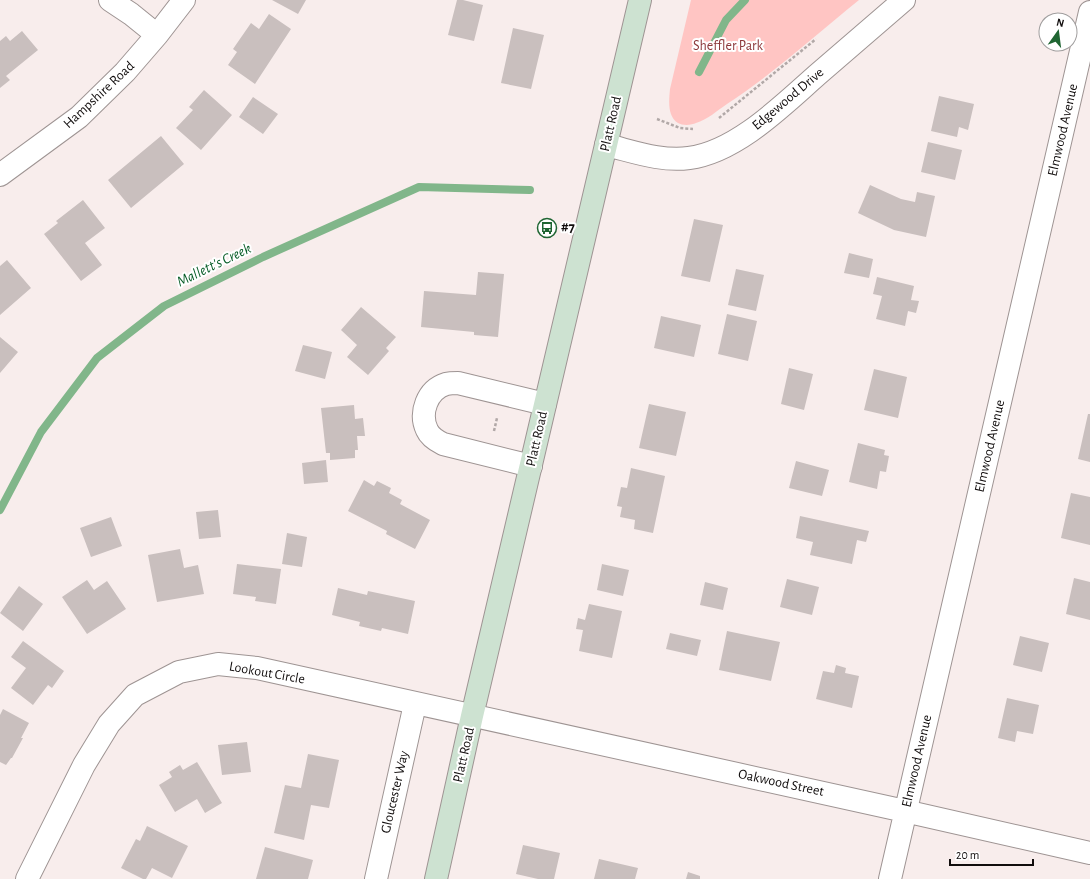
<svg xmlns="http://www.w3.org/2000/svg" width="1090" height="879" viewBox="0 0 1090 879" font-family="'Alegreya Sans',sans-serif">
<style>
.green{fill:#ffc5c3}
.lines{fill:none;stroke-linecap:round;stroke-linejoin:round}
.stream{stroke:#81b68a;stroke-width:8}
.building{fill:#c9bfbe}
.street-casing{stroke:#9e9493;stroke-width:24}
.secondary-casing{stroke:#9e9493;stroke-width:24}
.path{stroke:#b1a8a7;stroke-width:2.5;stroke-dasharray:3 2;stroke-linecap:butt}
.street{stroke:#fff;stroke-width:22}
.secondary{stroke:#cde2d1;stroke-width:22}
.labels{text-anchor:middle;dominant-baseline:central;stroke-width:4;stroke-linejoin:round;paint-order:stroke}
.park-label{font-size:14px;fill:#8c383a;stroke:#fff}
.street-label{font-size:14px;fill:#110d0d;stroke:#fff}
.poi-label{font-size:14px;font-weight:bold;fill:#110d0d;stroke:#fff;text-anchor:start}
.water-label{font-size:15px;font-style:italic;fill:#055b25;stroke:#fff}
</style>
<rect width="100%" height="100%" fill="#f8edec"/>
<path class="green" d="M 691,0 L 859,0 C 816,35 774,73 727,104 C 718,110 707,120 696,123 C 692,125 683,126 678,123 C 667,116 669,100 670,89 Z"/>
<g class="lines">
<path class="stream" d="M 699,72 L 726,20 L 745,0
M 0,510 L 41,432 L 97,358 L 164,306 L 263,257 L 419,187 L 530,190"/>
</g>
<path class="building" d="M 272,0 L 306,0 L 298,14 Z
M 457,0 L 463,0 L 483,5 L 474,41 L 448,35 Z
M 269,14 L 291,29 L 255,84 L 228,65 L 237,52 L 233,49 L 251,23 L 259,29 Z
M 513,28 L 544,35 L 531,89 L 501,83 Z
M 22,31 L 38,50 L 6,76 L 10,80 L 0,88 L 0,41 L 6,36 L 10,41 Z
M 204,90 L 232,115 L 201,150 L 176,128 L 193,110 L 189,107 Z
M 939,96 L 974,104 L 968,130 L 959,127 L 957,137 L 931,131 Z
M 253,97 L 278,114 L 263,134 L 239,117 Z
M 161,136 L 184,164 L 131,208 L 108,180 Z
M 928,142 L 962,150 L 955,180 L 921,172 Z
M 870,185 L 901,199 L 915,202 L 917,192 L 935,196 L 926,237 L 894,230 L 858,213 Z
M 83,200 L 105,228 L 85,243 L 102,265 L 81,281 L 44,234 L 58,223 L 56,221 Z
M 694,219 L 723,225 L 710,282 L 681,276 Z
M 849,253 L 873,259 L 869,278 L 844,273 Z
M 7,260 L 31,288 L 0,315 L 0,266 Z
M 736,269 L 764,275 L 756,311 L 728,305 Z
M 478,272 L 504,274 L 498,337 L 474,335 L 474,332 L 421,327 L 424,291 L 476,295 Z
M 877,277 L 914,286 L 911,300 L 919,301 L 916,313 L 908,311 L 905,326 L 876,319 L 882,296 L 873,294 Z
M 361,307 L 396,337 L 386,348 L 389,351 L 368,375 L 347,357 L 357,345 L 341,330 Z
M 727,314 L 757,321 L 748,361 L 718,354 Z
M 661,316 L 701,325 L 694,357 L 654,348 Z
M 0,337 L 18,352 L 0,373 Z
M 303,345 L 332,352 L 325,379 L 295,371 Z
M 789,368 L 813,374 L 804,410 L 781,404 Z
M 874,369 L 907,377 L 898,418 L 864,410 Z
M 649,404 L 686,412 L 676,456 L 639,448 Z
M 354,405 L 355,419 L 363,418 L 365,436 L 357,436 L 358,450 L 355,450 L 355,458 L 330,460 L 330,453 L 326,453 L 321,408 Z
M 1088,414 L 1090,414 L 1090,462 L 1078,459 Z
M 858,443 L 885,450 L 884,455 L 889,456 L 886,472 L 880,471 L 877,489 L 849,482 Z
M 326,460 L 328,482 L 304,484 L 302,463 Z
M 796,461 L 829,470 L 822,496 L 789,488 Z
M 631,468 L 665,476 L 653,533 L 634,529 L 635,520 L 620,517 L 622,507 L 617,506 L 621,487 L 627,488 Z
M 364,480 L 374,486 L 377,481 L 391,488 L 389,493 L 402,500 L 400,504 L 430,520 L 415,549 L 386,534 L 387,531 L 348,511 Z
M 1071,493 L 1090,497 L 1090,545 L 1061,538 Z
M 218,510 L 221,537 L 199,539 L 196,512 Z
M 800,516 L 869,531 L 866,542 L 857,540 L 852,564 L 810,555 L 813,542 L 796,538 Z
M 111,517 L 122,546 L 91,557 L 80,528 Z
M 287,533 L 307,537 L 302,567 L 282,564 Z
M 180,549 L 184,568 L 198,565 L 204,594 L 157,602 L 148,555 Z
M 237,564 L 281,569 L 276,604 L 255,601 L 256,597 L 233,594 Z
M 602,564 L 629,570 L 623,596 L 597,590 Z
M 1074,578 L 1090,582 L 1090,620 L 1066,614 Z
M 787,579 L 819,587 L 812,615 L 780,607 Z
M 87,580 L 94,590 L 107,581 L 126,609 L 87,634 L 62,597 Z
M 705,582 L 728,588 L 723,610 L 700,605 Z
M 19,586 L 43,604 L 23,631 L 0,613 Z
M 338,588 L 367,595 L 368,591 L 415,601 L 408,634 L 382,628 L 381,631 L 359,626 L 360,622 L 332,615 Z
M 589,604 L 622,611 L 612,658 L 579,651 L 583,630 L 576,629 L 578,618 L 585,620 Z
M 727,631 L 780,642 L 771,681 L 719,670 Z
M 670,633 L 701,640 L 697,656 L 666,649 Z
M 1020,636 L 1049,643 L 1042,672 L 1013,665 Z
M 23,641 L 64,671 L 52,688 L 48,685 L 33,705 L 11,688 L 26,668 L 11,657 Z
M 836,665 L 846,668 L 845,673 L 859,676 L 852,708 L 816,699 L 823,671 L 834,673 Z
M 1007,698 L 1039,705 L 1033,734 L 1017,731 L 1015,742 L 998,738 Z
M 3,709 L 29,723 L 21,738 L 23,738 L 12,758 L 11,758 L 6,765 L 0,762 L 0,715 Z
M 247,742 L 251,772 L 222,775 L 218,745 Z
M 308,754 L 339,760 L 329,808 L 311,805 L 304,840 L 274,833 L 285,785 L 301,788 Z
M 197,762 L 222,803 L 205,813 L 197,799 L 175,812 L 159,785 L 172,777 L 169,772 L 180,765 L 183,770 Z
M 147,826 L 188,846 L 172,878 L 152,868 L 146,879 L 143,879 L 121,868 L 136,839 L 140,841 Z
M 523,845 L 560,853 L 554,879 L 538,879 L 516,874 Z
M 265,847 L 313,860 L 308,879 L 256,879 Z
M 599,859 L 638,868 L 635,879 L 594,879 Z
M 688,872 L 700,876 L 700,879 L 686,879 Z"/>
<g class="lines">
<g class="street-casing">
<path id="street" d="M 110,0 L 131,14 L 157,35
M 606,145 C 632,151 661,162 689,158 C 736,152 782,106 817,75 C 846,50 875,25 904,0
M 0,175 L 79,117 L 125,72 L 157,35 L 184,0
M 531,466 L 443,444 C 437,441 430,437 427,430 C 419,413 427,390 446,384 C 450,383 455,383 458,383 L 545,404
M 27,879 L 84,765 L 109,724 L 135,695 L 179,672 L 218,664 L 257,668 C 535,731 813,789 1090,853
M 376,879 L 415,704
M 890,879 L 1090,12"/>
</g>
<g class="secondary-casing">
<path id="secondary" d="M 436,879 L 472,716 L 640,0"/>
</g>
<path class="path" d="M 719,118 L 816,39
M 657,119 L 680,128 L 693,129
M 494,431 L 497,418"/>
<use href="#street" class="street"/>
<use href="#secondary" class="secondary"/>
</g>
<defs>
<g id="bus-ring" transform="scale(1)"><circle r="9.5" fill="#fff" stroke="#1f6532" stroke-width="1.5"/><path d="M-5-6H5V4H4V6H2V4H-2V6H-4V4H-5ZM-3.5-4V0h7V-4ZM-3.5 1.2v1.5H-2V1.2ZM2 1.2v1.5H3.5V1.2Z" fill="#1f6532"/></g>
</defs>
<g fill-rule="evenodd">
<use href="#bus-ring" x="547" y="228"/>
</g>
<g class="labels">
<g class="park-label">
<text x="728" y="46">Sheffler Park</text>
</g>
<g class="street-label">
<text transform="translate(99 95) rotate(-43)">Hampshire Road</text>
<text transform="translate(788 99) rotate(-40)">Edgewood Drive</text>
<text transform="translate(611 124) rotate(-77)">Platt Road</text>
<text transform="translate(1063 130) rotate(-77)">Elmwood Avenue</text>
<text transform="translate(537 439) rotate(-77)">Platt Road</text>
<text transform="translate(990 446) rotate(-77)">Elmwood Avenue</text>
<text transform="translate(267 673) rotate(10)">Lookout Circle</text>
<text transform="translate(464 755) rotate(-77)">Platt Road</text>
<text transform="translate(917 761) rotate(-77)">Elmwood Avenue</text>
<text transform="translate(781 783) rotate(12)">Oakwood Street</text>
<text transform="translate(395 792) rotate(-77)">Gloucester Way</text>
</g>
<g class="poi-label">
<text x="561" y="228">#7</text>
</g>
<g class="water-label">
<text transform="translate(214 265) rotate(-26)">Mallett's Creek</text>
</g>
</g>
<g transform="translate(1058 32) rotate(14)"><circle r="19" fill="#ffffff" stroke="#a09e9e"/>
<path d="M0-3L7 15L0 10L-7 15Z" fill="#1f6532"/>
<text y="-6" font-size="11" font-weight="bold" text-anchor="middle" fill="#110d0d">N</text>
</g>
<path d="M950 859v6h83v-6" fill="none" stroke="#110d0d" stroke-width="2"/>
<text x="956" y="859" font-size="12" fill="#110d0d" stroke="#ffffff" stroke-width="3" paint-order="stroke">20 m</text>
</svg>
